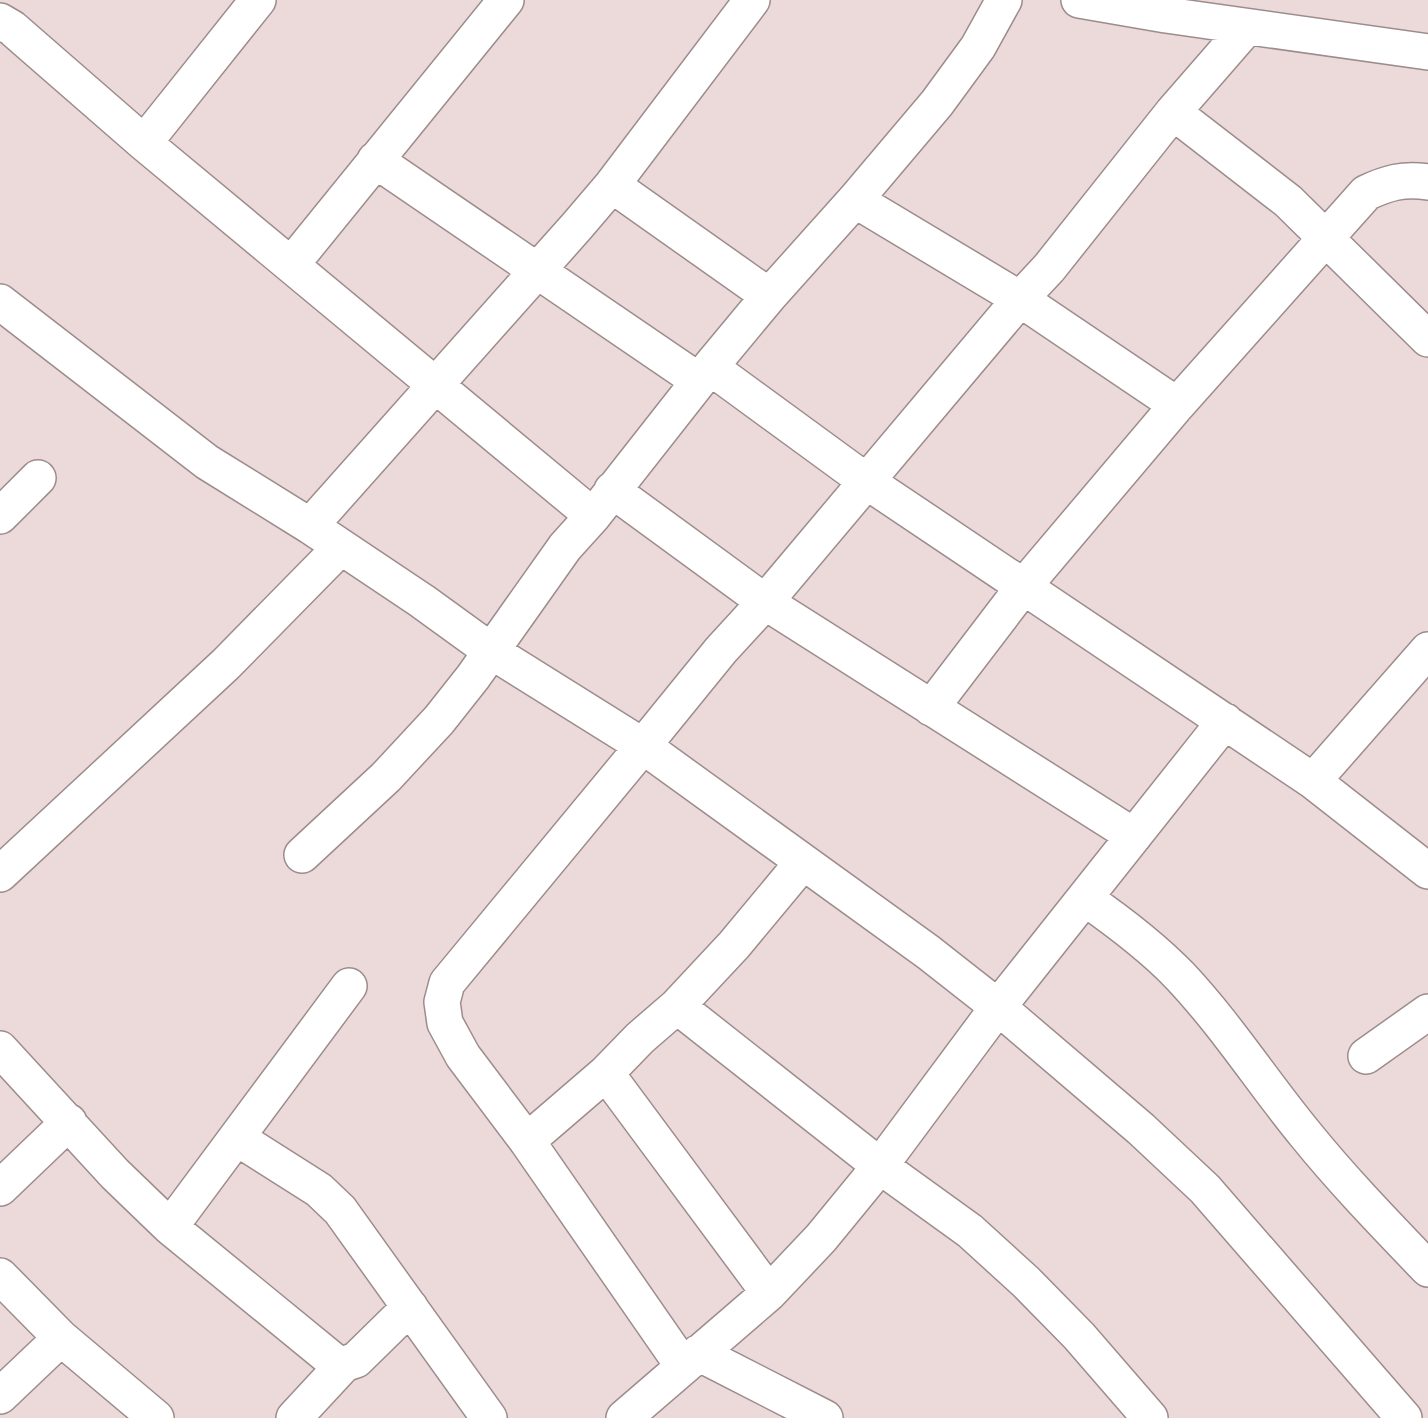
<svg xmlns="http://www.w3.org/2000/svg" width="1428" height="1418" viewBox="0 0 1428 1418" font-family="'DM Sans',sans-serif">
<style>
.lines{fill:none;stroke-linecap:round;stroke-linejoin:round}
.minor-casing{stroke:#9d8c8c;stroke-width:38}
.minor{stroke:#fff;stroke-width:35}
</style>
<rect width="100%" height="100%" fill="#ecdada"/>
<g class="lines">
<g class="minor-casing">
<path id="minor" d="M 752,0 L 612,185 L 577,226 L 310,526 L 422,601 L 491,651 L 643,746 L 721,650 L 765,602 L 1020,299 L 1049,268 L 1173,112 L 1247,27
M 1079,0 L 1166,15 L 1428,52
M 0,21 L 12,28 L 144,143 L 593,516
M 1173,112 L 1288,201 L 1428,339
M 144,143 L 258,0
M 375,160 L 699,381
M 612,185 L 769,296
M 855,200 L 1020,299 L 1177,405
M 291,265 L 506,0
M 0,302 L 207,462 L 310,526
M 710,367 L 866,481 L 1313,781 L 1428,871
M 612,490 L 765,602 L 1134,836
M 0,516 L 38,478
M 931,708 L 1024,586 L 1177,405 L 1366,193 C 1387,183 1404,178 1428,182
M 1313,781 L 1428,650
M 302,855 L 386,777 L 439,720 L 473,677 L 565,547 L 593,516 L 710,367 L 769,296 L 855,200 L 937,103 L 978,47 L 1004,0
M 0,874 L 226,664 L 341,547
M 1086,899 C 1119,922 1152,947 1180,976 C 1227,1026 1263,1083 1306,1135 C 1344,1182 1386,1225 1428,1269
M 677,1006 L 880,1166 L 970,1231 L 1026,1282 L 1079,1336 L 1150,1418
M 0,1049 L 115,1174 L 170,1227 L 335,1362 L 344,1364 L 356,1360 L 410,1307
M 1366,1056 L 1428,1012
M 606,1073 L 769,1293
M 237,1138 L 319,1190 L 340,1210 L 489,1418
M 527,1141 L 606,1073 L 640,1038 L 677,1006 L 734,945 L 803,862
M 0,1188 L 69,1122
M 170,1227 L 349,986
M 0,1276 L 61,1338 L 156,1418
M 698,1353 L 825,1418
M 683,1366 L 527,1141 L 463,1056 L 445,1023 L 442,1002 L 447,983 L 643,746 L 928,952 L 998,1007 L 1141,1129 L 1205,1189 L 1404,1418
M 0,1396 L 61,1338
M 294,1418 L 344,1364
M 624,1418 L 769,1293 L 821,1238 L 880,1166 L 998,1007 L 1225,721"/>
</g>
<use href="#minor" class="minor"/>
</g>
</svg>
